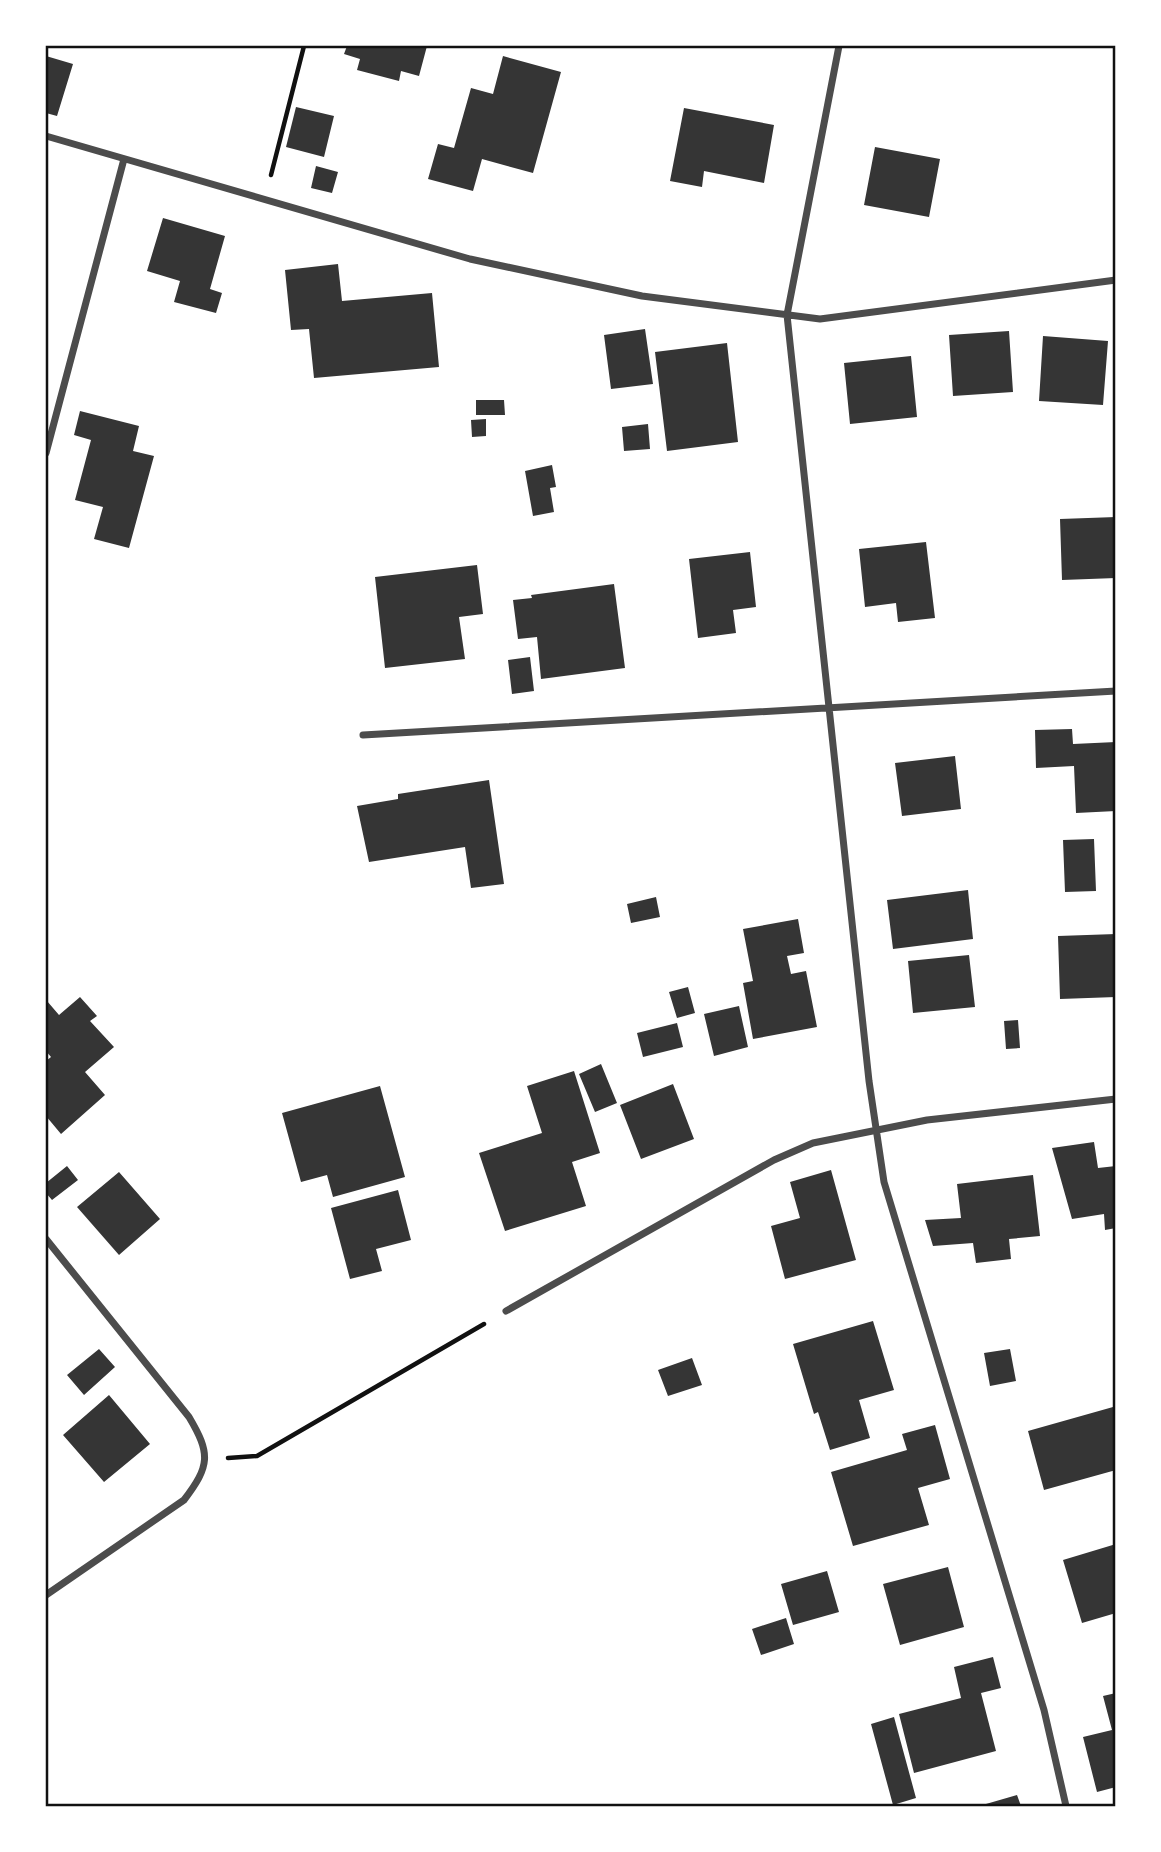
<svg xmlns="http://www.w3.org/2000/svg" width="1161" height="1852" viewBox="0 0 1161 1852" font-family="'Zilla Slab',serif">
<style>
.building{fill:#353535}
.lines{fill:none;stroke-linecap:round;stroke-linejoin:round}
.path{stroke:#111;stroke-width:4.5}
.minor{stroke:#4c4c4c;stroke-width:7}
.neatline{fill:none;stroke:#111;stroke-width:2.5}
</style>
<rect width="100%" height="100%" fill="#fff"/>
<path class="building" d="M 347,46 L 427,46 L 419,76 L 401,71 L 399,81 L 357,70 L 360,59 L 344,54 Z
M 46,56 L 73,64 L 57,116 L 46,113 Z
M 503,56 L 561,72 L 533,173 L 482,159 L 473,191 L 428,179 L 438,144 L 454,148 L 471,88 L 493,94 Z
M 296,107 L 334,116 L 324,157 L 286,147 Z
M 684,108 L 774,125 L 764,183 L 704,171 L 702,187 L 670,181 Z
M 875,147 L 940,159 L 929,217 L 864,205 Z
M 316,166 L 338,172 L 332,193 L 311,188 Z
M 163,218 L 225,236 L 210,289 L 222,293 L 216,313 L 174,302 L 180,281 L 147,271 Z
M 338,264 L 342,301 L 432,293 L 439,367 L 314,378 L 309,329 L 291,330 L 285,270 Z
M 645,329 L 653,384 L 611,389 L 604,335 Z
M 1009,331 L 1013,392 L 953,396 L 949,335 Z
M 1043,336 L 1108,341 L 1103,405 L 1039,401 Z
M 727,343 L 738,442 L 667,451 L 655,352 Z
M 911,356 L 917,417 L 850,424 L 844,363 Z
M 476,400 L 504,400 L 505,415 L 476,415 Z
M 80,411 L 139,426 L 133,451 L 154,456 L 129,548 L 94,539 L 103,507 L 75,500 L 91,440 L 74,435 Z
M 486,419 L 486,436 L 472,437 L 471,420 Z
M 648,424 L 650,449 L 624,451 L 622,427 Z
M 552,465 L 556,487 L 550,488 L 554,512 L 533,516 L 525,471 Z
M 1116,517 L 1116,578 L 1062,580 L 1060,519 Z
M 926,542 L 935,618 L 898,622 L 896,603 L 865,607 L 859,549 Z
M 750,552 L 756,607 L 733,610 L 736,633 L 698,638 L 689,559 Z
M 477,565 L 483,614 L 459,617 L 465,659 L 385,668 L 375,577 Z
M 614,584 L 625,668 L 541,679 L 537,637 L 518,639 L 513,600 L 532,598 L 531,595 Z
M 530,657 L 534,691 L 512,694 L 508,660 Z
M 1072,729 L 1073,744 L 1116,742 L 1116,811 L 1076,813 L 1074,766 L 1036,768 L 1035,730 Z
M 955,756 L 961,809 L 902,816 L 895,763 Z
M 489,780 L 504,884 L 471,888 L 465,847 L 369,862 L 357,806 L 398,799 L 398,794 Z
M 1094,839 L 1096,891 L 1065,892 L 1063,840 Z
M 968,890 L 973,939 L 893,949 L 887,900 Z
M 656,897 L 660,917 L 631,923 L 627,904 Z
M 798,919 L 804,953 L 787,956 L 791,974 L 806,971 L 817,1027 L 753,1039 L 743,983 L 753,981 L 743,929 Z
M 1116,934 L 1116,997 L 1060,999 L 1058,936 Z
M 969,955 L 975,1007 L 913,1013 L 908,961 Z
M 688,987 L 695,1013 L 677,1018 L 669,992 Z
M 80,997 L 97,1016 L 90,1021 L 114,1047 L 85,1072 L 105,1095 L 61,1134 L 46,1116 L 46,1061 L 51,1057 L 46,1051 L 46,1003 L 47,1001 L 59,1015 Z
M 739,1006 L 748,1047 L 714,1056 L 704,1014 Z
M 1018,1020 L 1020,1048 L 1006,1049 L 1004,1021 Z
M 677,1023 L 683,1047 L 643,1057 L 637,1033 Z
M 601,1064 L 617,1103 L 595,1112 L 579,1074 Z
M 574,1071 L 600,1153 L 572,1162 L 586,1206 L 505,1231 L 479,1153 L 542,1133 L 527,1086 Z
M 673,1084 L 694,1139 L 641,1159 L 620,1105 Z
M 380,1086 L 405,1177 L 333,1197 L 327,1175 L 301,1182 L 282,1113 Z
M 1094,1142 L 1098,1168 L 1116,1166 L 1116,1228 L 1105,1230 L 1104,1214 L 1072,1219 L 1052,1148 Z
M 67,1166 L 78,1180 L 52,1200 L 46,1193 L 46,1183 Z
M 831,1170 L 856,1260 L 785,1279 L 771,1226 L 800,1218 L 790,1182 Z
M 119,1172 L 160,1219 L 119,1255 L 77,1207 Z
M 1033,1175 L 1040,1236 L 1009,1239 L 1011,1259 L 976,1263 L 973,1243 L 933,1246 L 925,1220 L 961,1218 L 957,1184 Z
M 398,1190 L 411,1240 L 376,1249 L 382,1271 L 350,1279 L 331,1208 Z
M 873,1321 L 894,1390 L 859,1400 L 870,1438 L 830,1450 L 818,1412 L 814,1414 L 793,1344 Z
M 99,1349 L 115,1367 L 84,1395 L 67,1375 Z
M 1010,1349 L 1016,1381 L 990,1386 L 984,1353 Z
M 692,1358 L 702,1385 L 668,1396 L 658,1370 Z
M 109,1395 L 150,1444 L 104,1482 L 63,1435 Z
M 1113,1407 L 1116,1417 L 1116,1470 L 1044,1490 L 1028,1431 Z
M 935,1425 L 950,1479 L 918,1488 L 929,1525 L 853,1546 L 831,1472 L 907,1450 L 902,1434 Z
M 1116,1544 L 1116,1613 L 1082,1623 L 1063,1560 Z
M 948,1567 L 964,1627 L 900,1645 L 883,1584 Z
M 827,1571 L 839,1612 L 793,1625 L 781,1584 Z
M 786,1618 L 794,1644 L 761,1655 L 752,1629 Z
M 993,1657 L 1001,1688 L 981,1693 L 996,1751 L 914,1773 L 899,1714 L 961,1698 L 954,1667 Z
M 1116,1693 L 1116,1787 L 1097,1792 L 1083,1737 L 1112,1730 L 1103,1696 Z
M 894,1717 L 916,1798 L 893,1805 L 871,1724 Z
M 1017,1795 L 1021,1806 L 979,1806 Z"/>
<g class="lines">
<path class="path" d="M 271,175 L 304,46
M 228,1458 L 257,1456 L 484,1324"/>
<path class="minor" d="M 839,46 L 787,315 L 869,1081 L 884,1182 L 1044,1710 L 1066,1806
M 46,136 L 470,259 L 642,296 L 820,319 L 1116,280
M 46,453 L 124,159
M 363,735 L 1116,691
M 46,1239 L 189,1417 C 211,1454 210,1466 184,1500 L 46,1595
M 506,1311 L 774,1160 L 813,1143 L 927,1120 L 1116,1099"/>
</g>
<rect width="1161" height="1852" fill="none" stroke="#ffffff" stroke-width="94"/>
<rect x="47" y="47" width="1067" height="1758" class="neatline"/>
</svg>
